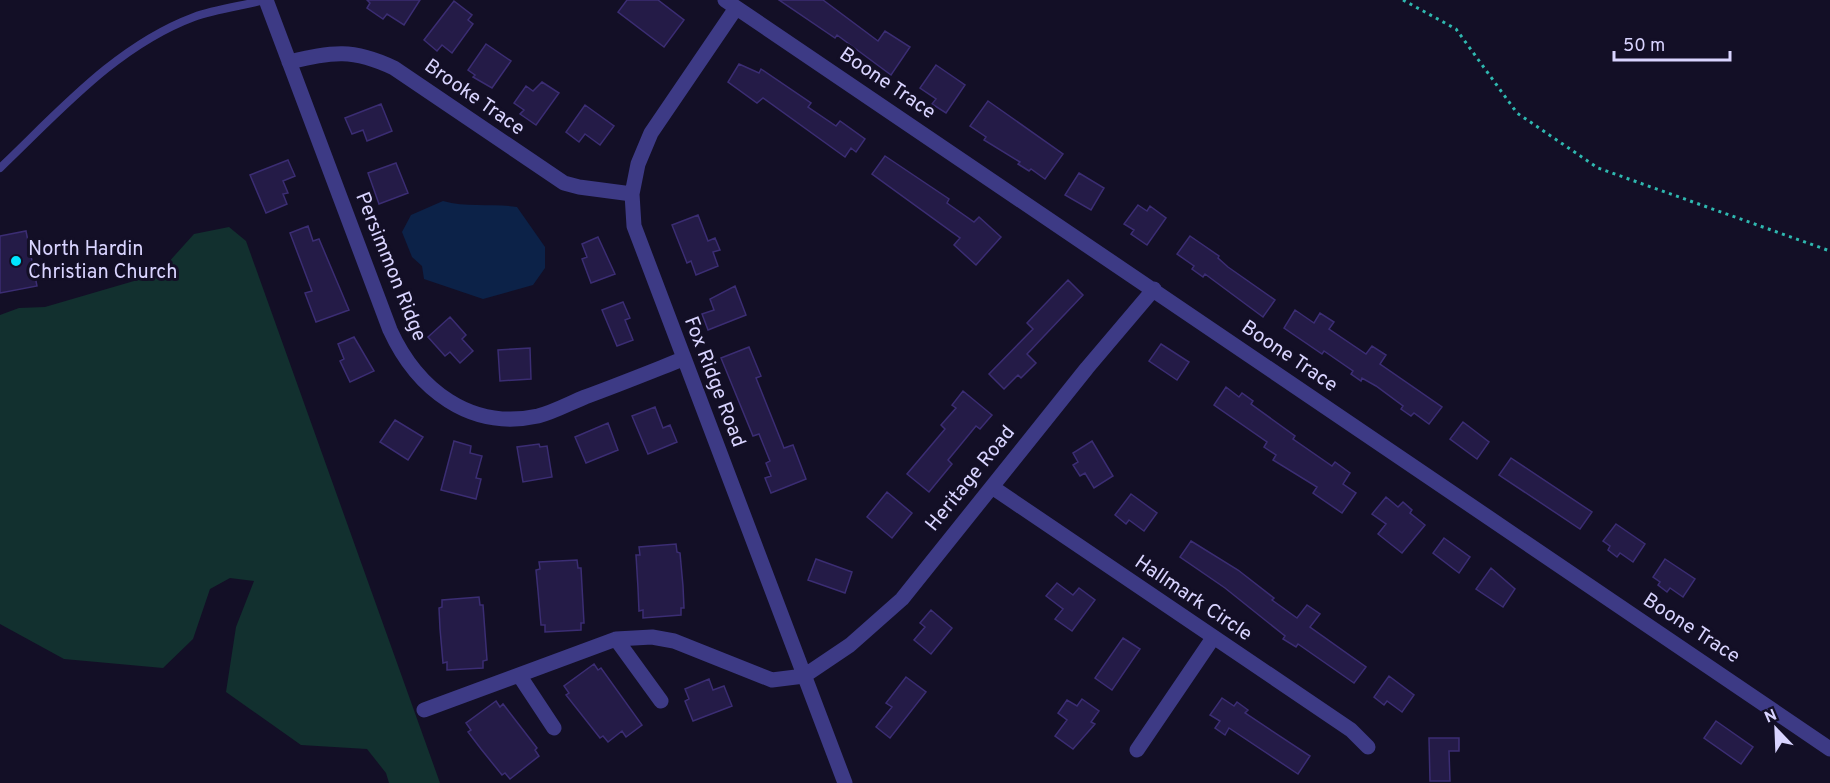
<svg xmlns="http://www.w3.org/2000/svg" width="1830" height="783" viewBox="0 0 1830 783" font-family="Overpass,sans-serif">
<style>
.green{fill:#12302f}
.water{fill:#0c2248}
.building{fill:#241b47;stroke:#3b2d73;stroke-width:1.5}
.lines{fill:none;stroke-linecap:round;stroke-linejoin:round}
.path{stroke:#2fb8b0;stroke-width:3;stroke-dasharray:3 4.5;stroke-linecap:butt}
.service{stroke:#3d3a85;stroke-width:8}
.minor{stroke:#3d3a85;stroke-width:15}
.poi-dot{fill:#00e5ff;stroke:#130f26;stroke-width:2}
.labels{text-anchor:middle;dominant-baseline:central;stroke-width:6;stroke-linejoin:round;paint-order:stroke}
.street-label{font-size:20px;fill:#d9d4ff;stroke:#130f26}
.poi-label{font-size:20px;fill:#d9d4ff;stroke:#130f26;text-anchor:start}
</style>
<rect width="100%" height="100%" fill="#130f26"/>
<path class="green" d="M 229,227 L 246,241 L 440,783 L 389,783 L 386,773 L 367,749 L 301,745 L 226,692 L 236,627 L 254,581 L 230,578 L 210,589 L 193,639 L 163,668 L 64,659 L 0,624 L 0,315 L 19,308 L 45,307 L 158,274 L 194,234 Z"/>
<path class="water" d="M 443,201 C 468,208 492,203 517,207 L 545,247 L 545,268 L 533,285 L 483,299 L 424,279 L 422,266 L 412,257 L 402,232 L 411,215 Z"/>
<path class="building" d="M 367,0 L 420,0 L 404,25 L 387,14 L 383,19 L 367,8 L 370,3 Z
M 627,0 L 658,0 L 684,20 L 664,47 L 618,12 Z
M 779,0 L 823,0 L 878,41 L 885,31 L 910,47 L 891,75 L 837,35 L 835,38 Z
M 454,1 L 472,15 L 468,20 L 473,24 L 452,53 L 442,45 L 437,51 L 424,40 Z
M 486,44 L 511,61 L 492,88 L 473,77 L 475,75 L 468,70 Z
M 739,64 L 759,73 L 761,69 L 811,103 L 808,107 L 836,126 L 840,121 L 865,139 L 856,152 L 851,148 L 845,157 L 763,98 L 757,103 L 728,82 Z
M 936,65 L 965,85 L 946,113 L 932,104 L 936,99 L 920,88 Z
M 542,82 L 559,93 L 536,125 L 520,114 L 524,110 L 514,103 L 526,86 L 533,91 Z
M 988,101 L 1063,154 L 1045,179 L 1031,169 L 1029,171 L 1018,164 L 1020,162 L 984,140 L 986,137 L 970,126 Z
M 381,104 L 392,131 L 367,141 L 363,130 L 352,134 L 345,118 Z
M 585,105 L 614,126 L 600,145 L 585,134 L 579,142 L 566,132 Z
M 885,156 L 949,199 L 947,203 L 974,222 L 979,217 L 1001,237 L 976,265 L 954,245 L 960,238 L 872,174 Z
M 288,160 L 295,176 L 283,181 L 288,193 L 283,194 L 287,204 L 266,213 L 250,175 Z
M 396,163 L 408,193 L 379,204 L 368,173 Z
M 1079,173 L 1104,188 L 1091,210 L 1065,195 Z
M 1138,205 L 1147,211 L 1150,206 L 1166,218 L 1147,245 L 1131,234 L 1134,230 L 1124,224 Z
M 698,215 L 708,241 L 715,238 L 720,250 L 713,252 L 718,266 L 696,275 L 691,261 L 687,263 L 672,225 Z
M 308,226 L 313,241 L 319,239 L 349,310 L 316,322 L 305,293 L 312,291 L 290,233 Z
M 26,231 L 37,286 L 0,293 L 0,236 Z
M 1190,236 L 1219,256 L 1218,258 L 1228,267 L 1275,300 L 1263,317 L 1205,274 L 1203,277 L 1192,269 L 1194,266 L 1177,254 Z
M 598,237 L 615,274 L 591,283 L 582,259 L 587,257 L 582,244 Z
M 1068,280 L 1083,295 L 1027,354 L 1036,363 L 1021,378 L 1018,375 L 1004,389 L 989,374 L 1033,329 L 1027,323 Z
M 735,286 L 746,315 L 708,330 L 702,314 L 714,310 L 710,299 Z
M 623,302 L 630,318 L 625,320 L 633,340 L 617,346 L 602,310 Z
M 1295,310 L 1314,323 L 1320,313 L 1334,322 L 1329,329 L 1366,354 L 1372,346 L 1386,355 L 1380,364 L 1442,407 L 1429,424 L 1414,413 L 1411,416 L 1401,409 L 1403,406 L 1376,386 L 1362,378 L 1361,381 L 1351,374 L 1353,371 L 1324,351 L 1322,354 L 1284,328 Z
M 450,317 L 466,335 L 462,339 L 473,351 L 460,363 L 450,352 L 445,356 L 428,337 Z
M 354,337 L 374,371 L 350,382 L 340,361 L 344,359 L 338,344 Z
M 1161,344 L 1189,362 L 1177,380 L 1149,361 Z
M 749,347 L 761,376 L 756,378 L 784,448 L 793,445 L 806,479 L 771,493 L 765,478 L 771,476 L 766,463 L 770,461 L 759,434 L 753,436 L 721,358 Z
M 530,348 L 531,379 L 500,381 L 498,350 Z
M 1226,387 L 1239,397 L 1242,393 L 1253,401 L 1251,404 L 1295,436 L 1293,439 L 1332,466 L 1335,462 L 1350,473 L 1343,484 L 1356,493 L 1342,513 L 1313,493 L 1317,487 L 1273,460 L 1276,455 L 1264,447 L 1267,442 L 1214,405 Z
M 963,391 L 992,415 L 980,429 L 976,426 L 948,460 L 952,464 L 929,492 L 907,474 L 945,429 L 941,425 L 956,408 L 952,405 Z
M 655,407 L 663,428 L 670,425 L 677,442 L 648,454 L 632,416 Z
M 395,420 L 423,437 L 408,460 L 380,442 Z
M 1463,422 L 1489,442 L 1477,459 L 1450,439 Z
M 608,423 L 618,450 L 586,463 L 575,437 Z
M 454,441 L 471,446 L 470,453 L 482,456 L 476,478 L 481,479 L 476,499 L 441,490 Z
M 1092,441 L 1113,476 L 1094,488 L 1085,473 L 1080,476 L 1073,465 L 1078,462 L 1073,453 Z
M 539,444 L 540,447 L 547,446 L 552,477 L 523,482 L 517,447 Z
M 1511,458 L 1592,512 L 1580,529 L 1499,475 Z
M 887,492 L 912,513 L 892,538 L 867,517 Z
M 1131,494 L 1157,513 L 1144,531 L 1129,520 L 1126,524 L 1115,515 Z
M 1386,497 L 1398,507 L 1403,502 L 1412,510 L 1410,513 L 1425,525 L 1402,553 L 1378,534 L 1386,524 L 1372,514 Z
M 1616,524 L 1645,544 L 1633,562 L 1620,553 L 1617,557 L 1608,550 L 1610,546 L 1603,541 Z
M 1444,538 L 1470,557 L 1459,573 L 1433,553 Z
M 1191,541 L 1238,570 L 1274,598 L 1272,600 L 1297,618 L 1307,605 L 1320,614 L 1310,627 L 1366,667 L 1354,683 L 1298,644 L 1296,647 L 1283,639 L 1285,636 L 1225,588 L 1180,557 Z
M 676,544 L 677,552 L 680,553 L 683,586 L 684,608 L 681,608 L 681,615 L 643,618 L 643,610 L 639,611 L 638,588 L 636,555 L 640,555 L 639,547 Z
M 816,559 L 852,572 L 845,593 L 808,580 Z
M 1665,559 L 1695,579 L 1683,597 L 1670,588 L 1667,592 L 1658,585 L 1660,582 L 1653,577 Z
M 577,560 L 578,568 L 581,568 L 584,623 L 581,623 L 581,630 L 545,632 L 545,625 L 541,625 L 538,591 L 536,570 L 540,569 L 539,562 Z
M 1491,568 L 1515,589 L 1503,607 L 1476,589 Z
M 1057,583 L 1073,595 L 1079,588 L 1095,600 L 1072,631 L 1055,619 L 1063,609 L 1046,596 Z
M 479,597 L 480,605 L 483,605 L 487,660 L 483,661 L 483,668 L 447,670 L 447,662 L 443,663 L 440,629 L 439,608 L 442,607 L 442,600 Z
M 931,610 L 952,628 L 931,654 L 914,640 L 925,627 L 920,623 Z
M 1123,638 L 1140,649 L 1112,690 L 1095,678 Z
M 594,664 L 598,670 L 601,668 L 642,725 L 626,737 L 622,731 L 608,742 L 603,736 L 600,738 L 566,695 L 569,693 L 564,686 Z
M 1389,676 L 1414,695 L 1402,712 L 1387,701 L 1384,705 L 1374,697 Z
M 906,677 L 926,692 L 890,738 L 876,727 L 892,707 L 886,703 Z
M 709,679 L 713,690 L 724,686 L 732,706 L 693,721 L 685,701 L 689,699 L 685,689 Z
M 1222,698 L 1234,706 L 1237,702 L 1248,710 L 1245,713 L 1310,756 L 1298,774 L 1229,728 L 1225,735 L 1215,728 L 1220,721 L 1210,715 Z
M 1082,699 L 1099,711 L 1091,722 L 1095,724 L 1073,749 L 1055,736 L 1067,720 L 1058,713 L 1067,700 L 1077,706 Z
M 496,701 L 500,707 L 503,704 L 537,748 L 535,750 L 539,756 L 510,779 L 505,773 L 502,775 L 481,749 L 468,732 L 471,730 L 466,723 Z
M 1716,721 L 1753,747 L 1741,764 L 1704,738 Z
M 1429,738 L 1459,738 L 1459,751 L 1449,751 L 1450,781 L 1430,781 Z"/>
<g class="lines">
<path class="path" d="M 1403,0 L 1456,29 L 1517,113 L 1598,168 L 1830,251"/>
<path class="service" d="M 0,168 C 58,113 116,46 194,17 C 216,9 242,6 265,0"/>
<path class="minor" d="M 266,0 L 390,330 C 417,389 470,431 538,416 C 554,412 570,403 585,397 C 618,385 650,372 683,359
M 725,0 L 1830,749
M 736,8 L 651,133 L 638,164 L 632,194 L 634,226 L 845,783
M 289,62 C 333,52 352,48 394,68 L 564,183 L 579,187 L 632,194
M 992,487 L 1351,730 L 1368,747
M 616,639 L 661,701
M 519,675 L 554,728
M 424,710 L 616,639 L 652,637 L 674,641 L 772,680 L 804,676 L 850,645 L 902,599 L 1087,368 L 1154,289
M 1137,750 L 1213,638"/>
</g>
<circle class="poi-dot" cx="16" cy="261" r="6"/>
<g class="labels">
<g class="street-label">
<text transform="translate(887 84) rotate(34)">Boone Trace</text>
<text transform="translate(474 98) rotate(35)">Brooke Trace</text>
<text transform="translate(390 267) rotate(68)">Persimmon Ridge</text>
<text transform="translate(1289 357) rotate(34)">Boone Trace</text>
<text transform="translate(714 382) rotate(69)">Fox Ridge Road</text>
<text transform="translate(971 479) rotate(-51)">Heritage Road</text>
<text transform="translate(1193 599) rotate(34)">Hallmark Circle</text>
<text transform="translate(1691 629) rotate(33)">Boone Trace</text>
</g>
<g class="poi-label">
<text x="28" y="250">North Hardin<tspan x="28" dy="23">Christian Church</tspan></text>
</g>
</g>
<g transform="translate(1776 729) rotate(337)" stroke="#130f26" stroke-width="4.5" paint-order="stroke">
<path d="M0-4.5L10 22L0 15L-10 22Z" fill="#d9d4ff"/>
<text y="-9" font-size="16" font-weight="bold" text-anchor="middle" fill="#d9d4ff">N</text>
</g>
<path d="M1614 51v9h116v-9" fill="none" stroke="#d9d4ff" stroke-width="3"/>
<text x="1623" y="51" font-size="18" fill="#d9d4ff" stroke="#130f26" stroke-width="4.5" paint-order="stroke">50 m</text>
</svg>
